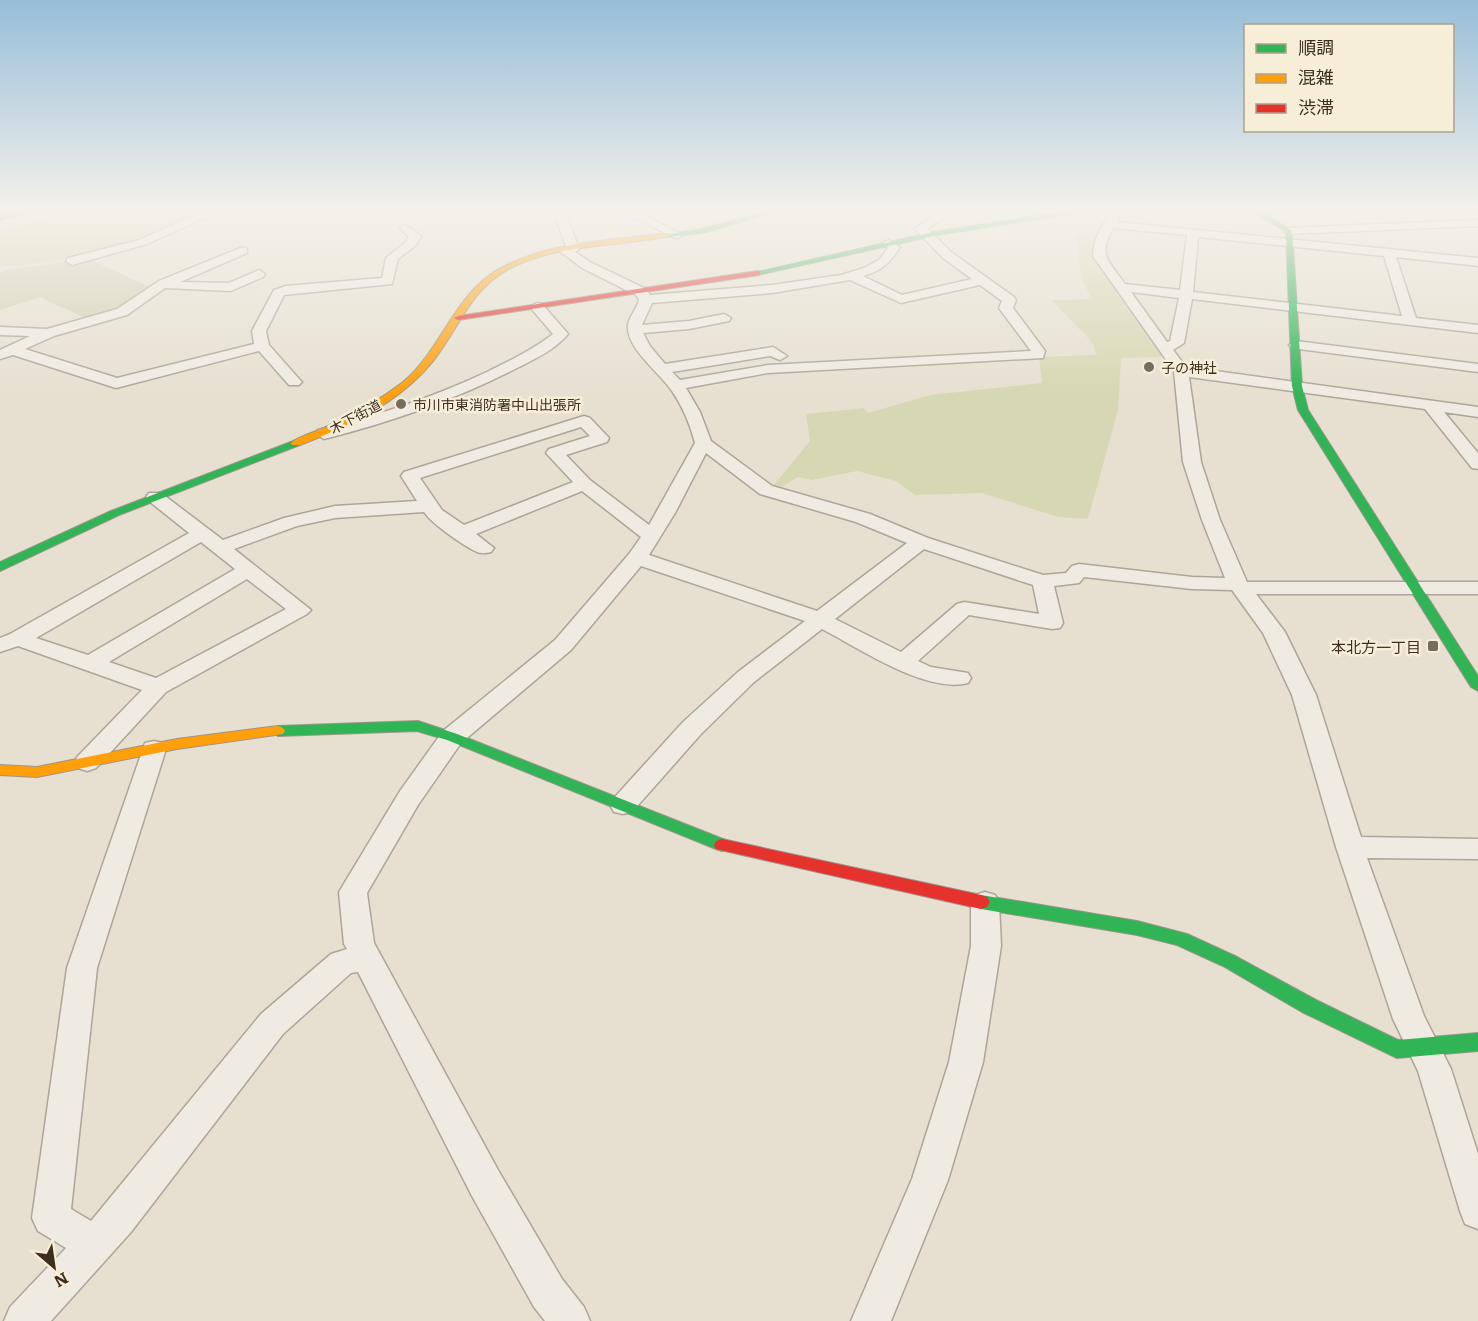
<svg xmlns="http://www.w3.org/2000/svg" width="1478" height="1321" viewBox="0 0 1478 1321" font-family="Literata,'Noto Sans JP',serif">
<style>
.green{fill:#d6d7b3}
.cemetery{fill:#d1d1b3}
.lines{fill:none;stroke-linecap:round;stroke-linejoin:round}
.street-casing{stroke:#ada599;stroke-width:3}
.fast-casing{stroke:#9c958a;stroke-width:2}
.slow-casing{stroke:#9c958a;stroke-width:2}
.jam-casing{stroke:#9c958a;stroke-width:2}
.street{fill:#efebe3;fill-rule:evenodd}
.fast{fill:#30b455;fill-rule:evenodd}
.slow{fill:#ff9f0a;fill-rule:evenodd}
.jam{fill:#e5322d;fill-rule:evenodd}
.shaded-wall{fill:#8e867d}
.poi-dot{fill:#786c5e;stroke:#f7eed8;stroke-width:2}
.labels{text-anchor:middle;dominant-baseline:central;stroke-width:5;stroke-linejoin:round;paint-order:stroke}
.far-poi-label{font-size:14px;fill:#3d2e20;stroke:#f7eed8;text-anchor:start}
.far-street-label{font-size:14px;fill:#3d2e20;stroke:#f7eed8}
.poi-label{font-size:15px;fill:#3d2e20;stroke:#f7eed8;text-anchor:end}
</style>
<rect width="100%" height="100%" fill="#e7e0d1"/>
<path class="green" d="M 71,211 L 189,211 L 198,216 C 135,243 69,264 0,266 L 0,230 Z
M 1077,235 L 1094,236 L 1099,265 L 1120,298 L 1163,357 L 1121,358 L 1118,410 L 1088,519 L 1058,517 L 982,493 L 915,495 L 896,481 L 857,471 L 812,480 L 798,477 L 782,487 L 773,486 L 810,441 L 806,414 L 864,408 L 868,413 L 930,395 L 1042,383 L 1039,357 L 1097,355 L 1092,342 L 1051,300 L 1092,299 L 1081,278 Z"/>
<path class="cemetery" d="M 89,259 L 152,288 L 119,311 L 89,320 L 40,297 L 0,310 L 0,273 L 11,269 Z"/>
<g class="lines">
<g class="street-casing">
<path id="street" d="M 205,211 L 220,211 L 147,244 L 72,265 L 66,261 L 68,258 L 139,240 Z
M 554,211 L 565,211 L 567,216 L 579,249 L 575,252 L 590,262 L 646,289 L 650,295 L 772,285 L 841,275 L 864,268 L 880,259 L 888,248 L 883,243 L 889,240 L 900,247 C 890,263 881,271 863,276 L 902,295 L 972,279 L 943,258 L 915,229 L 939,211 L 952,211 L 928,229 L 951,252 L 1014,297 L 1016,300 L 1013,308 L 1045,351 L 1043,358 L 768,373 L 686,388 L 700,412 L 711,441 L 772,486 L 870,514 L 928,538 L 1043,575 L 1066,573 L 1072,566 L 1079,564 L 1192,577 L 1225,578 L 1202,520 L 1183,462 L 1174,371 L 1093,256 C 1093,238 1103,225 1112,211 L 1121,213 L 1117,222 L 1478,258 L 1478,266 L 1396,257 L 1416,318 L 1478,325 L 1478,333 L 1192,299 L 1184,343 L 1173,350 L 1186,367 L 1478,407 L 1478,417 L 1444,412 L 1478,453 L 1478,469 L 1472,468 L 1425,409 L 1189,377 L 1201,462 L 1220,520 L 1247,582 L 1478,582 L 1478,594 L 1256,594 L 1285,632 L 1316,695 L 1361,837 L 1478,839 L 1478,859 L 1367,858 L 1424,1016 L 1451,1069 L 1478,1154 L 1478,1229 L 1465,1224 L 1460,1211 L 1418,1071 L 1393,1019 L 1336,847 L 1292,695 L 1263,633 L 1232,590 L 1192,589 L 1084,577 L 1079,583 L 1054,586 L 1063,623 L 1060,628 L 1052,629 L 969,615 L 918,661 L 931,667 L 968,673 L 971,678 L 968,683 C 926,694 859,648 822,629 L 754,682 L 701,734 L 632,812 L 623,814 L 614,812 L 610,805 L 614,798 L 683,722 L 738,672 L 805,621 L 641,566 L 571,650 L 461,743 L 418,805 L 367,893 L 374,943 L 498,1170 L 562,1279 L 584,1307 L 590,1321 L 545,1321 L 534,1307 L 472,1196 L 358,972 L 351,973 L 283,1034 L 131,1232 L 51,1321 L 4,1321 L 10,1307 L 66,1248 L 38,1231 L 32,1218 L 67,968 L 145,743 L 154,741 L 163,743 L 166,749 L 97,968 L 71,1209 L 91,1221 L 261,1014 L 331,954 L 347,949 L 344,944 L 339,892 L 400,791 L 443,731 L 555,640 L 629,554 L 641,537 L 582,491 L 476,534 L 494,548 L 491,552 C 486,553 482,554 477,552 C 464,546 432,524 424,512 L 335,518 L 297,526 L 234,549 L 311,610 L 307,614 L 166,692 L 96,768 L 87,771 L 78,768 L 74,762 L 78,756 L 142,690 L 18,646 L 0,652 L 0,638 L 10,634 L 189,533 L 149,501 L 146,497 L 149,493 L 161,493 L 223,540 L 284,518 L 335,506 L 417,501 L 401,476 L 404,472 L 584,416 L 590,418 L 609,438 L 607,442 L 566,455 L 590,480 L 649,525 L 695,443 C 690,424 683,407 672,391 C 661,374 625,347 628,325 C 629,316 638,308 639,299 L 636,295 L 582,268 L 561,252 L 561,248 L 566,247 ZM 1113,228 L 1187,235 L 1180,290 L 1125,284 C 1108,260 1098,256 1113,228 ZM 1198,237 L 1384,256 L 1402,316 L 1193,292 ZM 850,280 L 901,303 L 980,285 L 1002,301 L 999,308 L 1031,351 L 768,365 L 680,380 L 672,372 L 770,356 L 780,360 L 787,356 L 773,347 L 665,364 L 650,346 L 643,333 L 689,329 L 729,321 L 731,318 L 724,314 L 689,321 L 642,325 L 652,303 L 772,293 ZM 1131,292 L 1179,298 L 1170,341 L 1167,342 ZM 581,427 L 590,436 L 549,449 L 546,453 L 573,482 L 464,525 L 442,510 L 420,478 ZM 706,453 L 760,494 L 856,522 L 907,543 L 817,611 L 649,555 L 675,513 ZM 201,542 L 235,569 L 88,655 L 36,638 ZM 924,549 L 1033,585 L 1039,614 L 964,602 L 957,604 L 901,652 L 835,619 ZM 247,579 L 286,609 L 156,678 L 109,662 Z
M 622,211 L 636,211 L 683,235 L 677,238 L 673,237 Z
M 1478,220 L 1478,226 L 1289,234 L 1283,231 L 1289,228 Z
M 406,225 L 421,236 L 416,245 L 398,259 L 392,284 L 284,295 L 266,331 L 269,345 L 299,379 L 302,382 L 299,385 L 289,385 L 259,351 L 116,388 L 13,355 L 0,359 L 0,350 L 30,336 L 0,335 L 0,327 L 47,329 L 117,309 L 159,281 L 243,247 L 247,249 L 247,253 L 180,282 L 229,283 L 259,270 L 265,274 L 263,277 L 231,291 L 165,288 L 127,315 L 54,336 L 25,349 L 117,378 L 254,344 L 252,331 L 274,290 L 286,286 L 382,278 L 386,258 L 407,241 L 409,237 L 400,228 Z
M 537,303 L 542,304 L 568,334 C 556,349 535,359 519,367 C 457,399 392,422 324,439 L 316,434 L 318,430 C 377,416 434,397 489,371 C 511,360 534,349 553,334 L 530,307 Z
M 1296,341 L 1478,364 L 1478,372 L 1291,348 L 1289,345 Z
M 985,892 L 995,895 L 999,903 L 1001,946 L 983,1062 L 948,1180 L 891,1321 L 851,1321 L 912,1179 L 949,1062 L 971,946 L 971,903 L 975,895 Z"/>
</g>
<g class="fast-casing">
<path id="fast" d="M 768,211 L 780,211 L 706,232 L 669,237 L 666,235 L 706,228 Z
M 1071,211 L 1089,211 L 938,235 L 757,275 L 753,273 L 938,231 Z
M 1252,211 L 1260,211 L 1292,231 L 1302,386 L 1308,410 L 1478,676 L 1478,691 L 1471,687 L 1298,410 L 1292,386 L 1286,232 Z
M 296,440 L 301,443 L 300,445 L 119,515 L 0,571 L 0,562 L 111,511 Z
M 418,721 L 457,734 L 728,841 L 730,845 L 728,849 L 722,851 L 716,849 L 447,740 L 417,731 L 278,736 L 271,731 L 278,726 Z
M 981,895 L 1137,921 L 1187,934 L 1235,956 L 1316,1000 L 1398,1040 L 1478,1033 L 1478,1051 L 1397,1058 L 1302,1012 L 1223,966 L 1177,945 L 1137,935 L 981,909 L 975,907 L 972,902 L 975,897 Z"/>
</g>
<g class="slow-casing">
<path id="slow" d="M 669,233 L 671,236 C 618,247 556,243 507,270 C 470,290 458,330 433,361 C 399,403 349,426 300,445 L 292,445 L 291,443 C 300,435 317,432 328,426 C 355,414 380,400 403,382 C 434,356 447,317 475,288 C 518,242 609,241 669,233 Z
M 278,726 L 283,728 L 285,731 L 283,734 L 177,749 L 37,777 L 0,775 L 0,765 L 37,767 L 177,739 Z"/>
</g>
<g class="jam-casing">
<path id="jam" d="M 757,271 L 760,271 L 760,275 L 458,320 L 454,318 L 458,316 Z
M 722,839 L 981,895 L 987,897 L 990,902 L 987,907 L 981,909 L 716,849 L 714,845 L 716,841 Z"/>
</g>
<use href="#street" class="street"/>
<use href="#fast" class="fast"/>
<use href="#slow" class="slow"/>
<use href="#jam" class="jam"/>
</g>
<path class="shaded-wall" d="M 0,211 L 36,211 L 0,221 Z"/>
<linearGradient id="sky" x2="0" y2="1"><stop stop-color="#96bed9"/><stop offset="0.53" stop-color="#f4f1ea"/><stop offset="1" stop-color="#f4f1ea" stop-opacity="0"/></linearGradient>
<rect width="1478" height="396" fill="url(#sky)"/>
<g class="poi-dot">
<circle cx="1149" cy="367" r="6"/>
<circle cx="401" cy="404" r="6"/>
<rect x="1427" y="640" width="12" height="12" rx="3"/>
</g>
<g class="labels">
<g class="far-poi-label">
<text x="1161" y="367">子の神社</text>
<text x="413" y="404">市川市東消防署中山出張所</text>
</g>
<g class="far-street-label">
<text transform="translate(355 416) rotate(-28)">木下街道</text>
</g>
<g class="poi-label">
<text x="1421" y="646">本北方一丁目</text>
</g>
</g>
<rect x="1244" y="24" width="210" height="108" fill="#f7eed8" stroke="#ada18e" stroke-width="1.5"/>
<rect x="1256" y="44" width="30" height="9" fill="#30b455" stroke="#ada18e" stroke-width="1.5"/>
<text x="1298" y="54" font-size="18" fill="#3d2e20">順調</text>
<rect x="1256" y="74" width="30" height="9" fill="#ff9f0a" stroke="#ada18e" stroke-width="1.5"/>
<text x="1298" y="84" font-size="18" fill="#3d2e20">混雑</text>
<rect x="1256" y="104" width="30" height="9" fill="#e5322d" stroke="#ada18e" stroke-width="1.5"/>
<text x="1298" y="114" font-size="18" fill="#3d2e20">渋滞</text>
<g transform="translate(54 1267) rotate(151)" stroke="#f7eed8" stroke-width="4.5" paint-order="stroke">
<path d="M0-4.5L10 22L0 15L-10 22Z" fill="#3d2e20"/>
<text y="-9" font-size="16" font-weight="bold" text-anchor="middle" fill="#3d2e20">N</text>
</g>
</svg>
